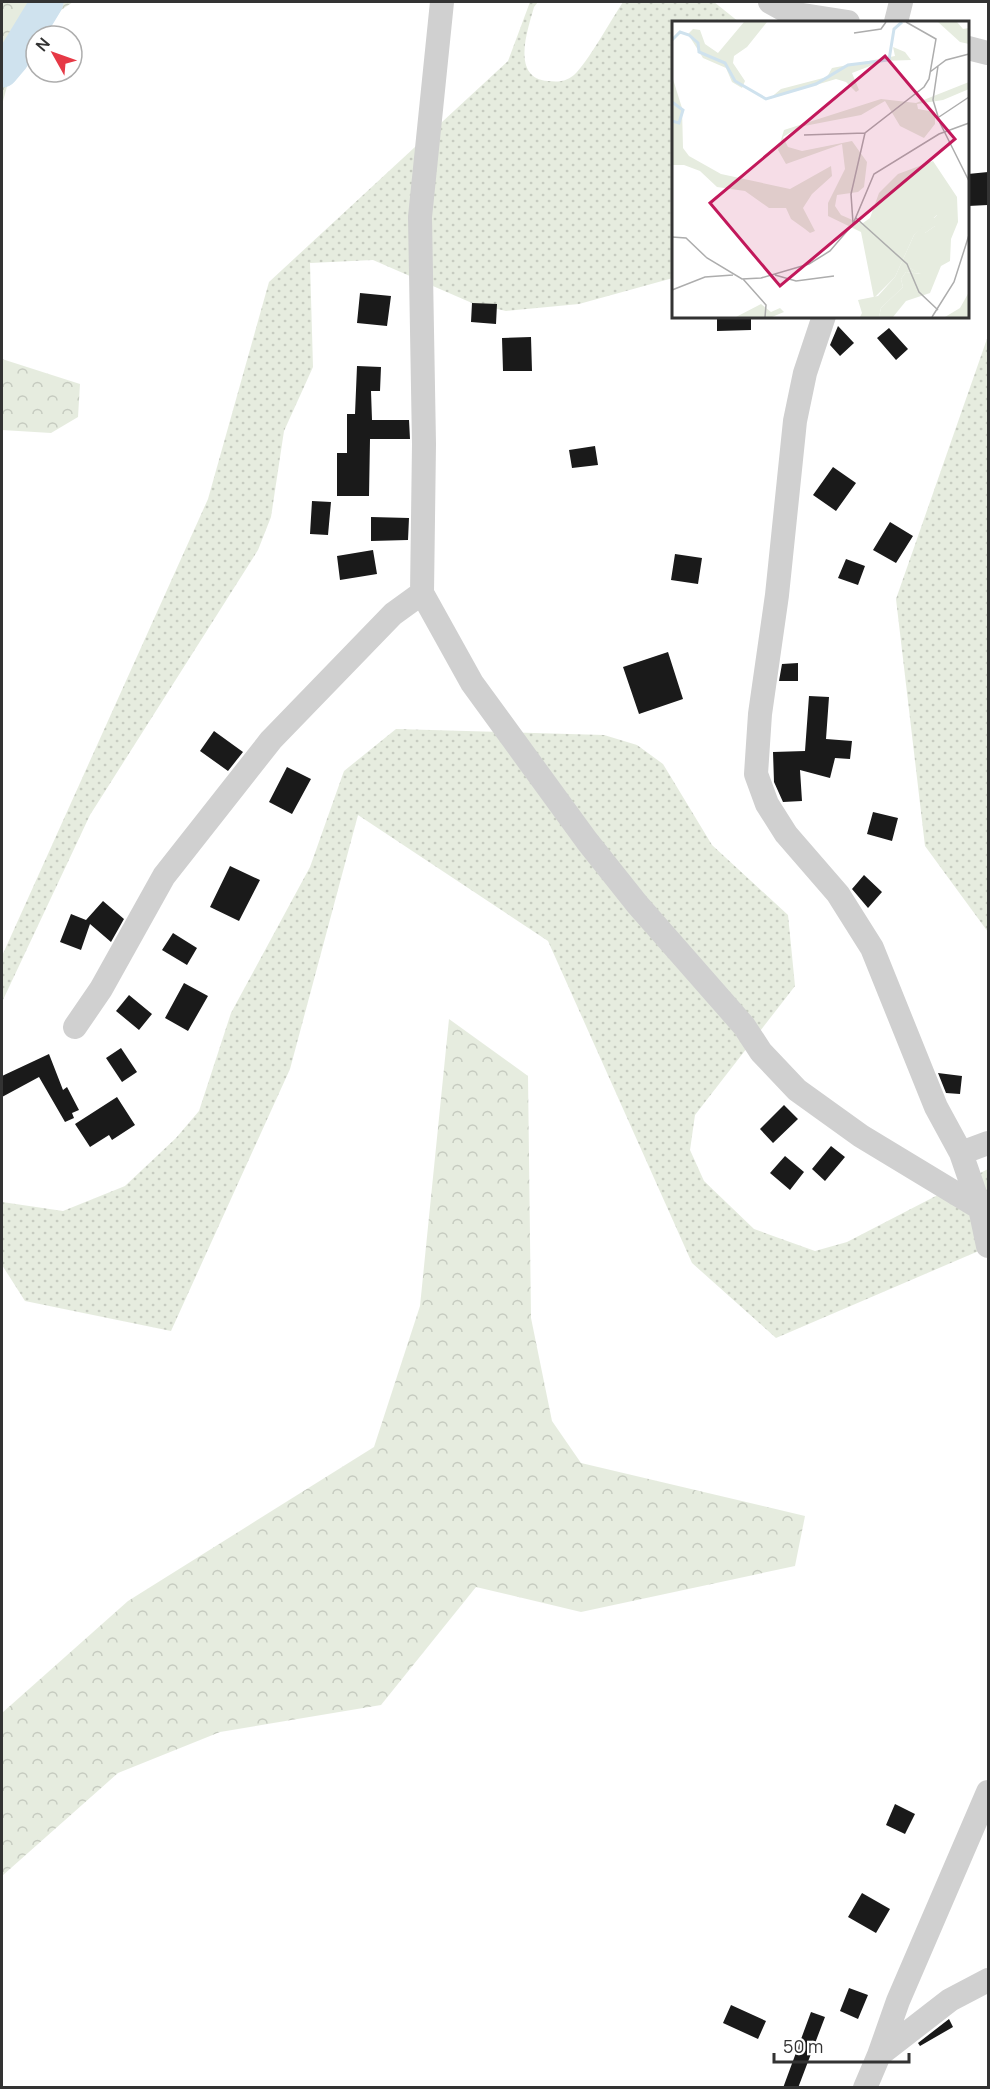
<svg xmlns="http://www.w3.org/2000/svg" width="990" height="2089" viewBox="0 0 990 2089" font-family="Manrope,sans-serif">
<style>
.grass{fill:url(#grass-dots)}
.forest{fill:url(#forest-crowns)}
.lines{fill:none;stroke-linecap:round;stroke-linejoin:round}
.river{stroke:#cfe2ee;stroke-width:33}
.building{fill:#1a1a1a}
.minor{stroke:#d0d0d0;stroke-width:24}
.inset-river{fill:none;stroke:#cfe2ee;stroke-width:3}
.inset-road{fill:none;stroke:#adadad;stroke-width:1.5}
.view{fill:#c2185b;fill-opacity:0.15;stroke:#c2185b;stroke-width:3}
.inset-edge{fill:none;stroke:#333;stroke-width:3}
</style>
<defs>
<pattern id="grass-dots" width="8" height="8" patternUnits="userSpaceOnUse" patternTransform="scale(1.5)"><rect width="8" height="8" fill="#e6ecdf"/><path d="M2 2h.1M6 6h.1" fill="none" stroke="#c6cbc0" stroke-width="1.8" stroke-linecap="round"/></pattern>
<pattern id="forest-crowns" width="20" height="18" patternUnits="userSpaceOnUse" patternTransform="scale(1.5)"><rect width="20" height="18" fill="#e6ecdf"/><path d="M2 6a3 3 0 1 1 6 0M12 15a3 3 0 1 1 6 0" fill="none" stroke="#c6cbc0"/></pattern>
</defs>
<rect width="100%" height="100%" fill="#fff"/>
<path class="grass" d="M 530,2 L 538,2 L 534,7 C 528,29 510,78 548,81 C 558,82 565,82 574,75 C 586,65 613,17 623,2 L 714,2 L 739,22 L 674,22 L 673,278 L 579,304 L 506,311 L 472,303 L 373,260 L 310,263 L 313,367 L 284,431 L 271,517 L 258,550 L 90,815 L 2,1002 L 2,956 L 208,499 L 269,282 L 508,61 Z
M 988,336 L 988,932 L 925,846 L 896,599 Z
M 396,729 L 604,735 L 637,745 L 663,764 L 712,845 L 788,915 L 795,986 L 695,1115 L 690,1150 L 704,1181 L 754,1229 L 815,1251 L 847,1242 L 988,1169 L 988,1247 L 776,1338 L 692,1263 L 548,941 L 358,815 L 290,1069 L 171,1331 L 25,1301 L 2,1265 L 2,1202 L 63,1211 L 125,1186 L 176,1138 L 199,1111 L 231,1013 L 310,867 L 344,771 Z"/>
<path class="forest" d="M 2,2 L 73,2 L 20,38 L 2,105 Z
M 2,359 L 80,384 L 78,417 L 51,433 L 2,430 Z
M 449,1019 L 528,1076 L 531,1318 L 552,1421 L 581,1463 L 805,1516 L 795,1566 L 581,1612 L 476,1587 L 381,1705 L 220,1732 L 118,1773 L 2,1876 L 2,1713 L 128,1601 L 374,1447 L 420,1306 Z"/>
<g class="lines">
<path class="river" d="M 2,71 L 13,58 L 47,2"/>
</g>
<path class="building" d="M 988,172 L 988,205 L 968,206 L 968,174 Z
M 360,293 L 391,296 L 387,326 L 357,323 Z
M 472,303 L 497,304 L 496,324 L 471,322 Z
M 717,316 L 751,316 L 751,330 L 717,331 Z
M 838,326 L 854,343 L 840,356 L 830,345 Z
M 889,328 L 908,349 L 896,360 L 877,338 Z
M 531,337 L 532,371 L 503,371 L 502,338 Z
M 357,366 L 381,367 L 380,391 L 371,391 L 372,420 L 409,420 L 410,439 L 370,439 L 369,496 L 337,496 L 337,453 L 347,453 L 347,414 L 355,414 Z
M 595,446 L 598,465 L 572,468 L 569,450 Z
M 833,467 L 856,483 L 836,511 L 813,495 Z
M 312,501 L 331,502 L 328,535 L 310,534 Z
M 371,517 L 409,518 L 408,540 L 371,541 Z
M 890,522 L 913,536 L 896,563 L 873,550 Z
M 373,550 L 377,574 L 340,580 L 337,556 Z
M 675,554 L 702,558 L 698,584 L 671,580 Z
M 846,559 L 865,566 L 858,585 L 838,578 Z
M 668,652 L 683,699 L 639,714 L 623,667 Z
M 798,663 L 798,681 L 779,681 L 782,664 Z
M 809,696 L 829,697 L 826,739 L 852,741 L 850,759 L 835,758 L 830,778 L 800,770 L 802,801 L 783,802 L 774,782 L 773,752 L 805,751 Z
M 214,731 L 243,752 L 228,771 L 200,751 Z
M 287,767 L 311,779 L 292,814 L 269,802 Z
M 873,812 L 898,818 L 892,841 L 867,834 Z
M 230,866 L 260,880 L 239,921 L 210,907 Z
M 864,875 L 882,892 L 868,908 L 852,889 Z
M 103,901 L 124,919 L 111,942 L 90,924 L 81,950 L 60,942 L 71,914 L 86,920 Z
M 173,933 L 197,948 L 187,965 L 162,950 Z
M 184,983 L 208,996 L 188,1031 L 165,1018 Z
M 129,995 L 152,1014 L 139,1030 L 116,1011 Z
M 121,1048 L 137,1072 L 122,1082 L 106,1058 Z
M 49,1054 L 63,1090 L 67,1087 L 79,1110 L 72,1113 L 74,1118 L 65,1122 L 39,1077 L 2,1097 L 2,1076 Z
M 938,1073 L 962,1076 L 960,1094 L 946,1093 Z
M 117,1097 L 135,1125 L 112,1140 L 109,1135 L 90,1147 L 75,1124 Z
M 784,1105 L 798,1119 L 773,1143 L 760,1129 Z
M 831,1146 L 845,1157 L 825,1181 L 812,1169 Z
M 785,1156 L 804,1172 L 790,1190 L 770,1173 Z
M 895,1804 L 915,1814 L 905,1834 L 886,1825 Z
M 862,1893 L 890,1909 L 876,1933 L 848,1917 Z
M 849,1988 L 868,1995 L 858,2019 L 840,2011 Z
M 731,2005 L 766,2021 L 758,2039 L 723,2023 Z
M 811,2012 L 825,2017 L 798,2088 L 783,2088 Z
M 949,2019 L 953,2027 L 920,2046 L 918,2043 Z"/>
<g class="lines">
<path class="minor" d="M 442,2 L 420,217 L 424,444 L 422,593 L 472,683 L 587,841 L 637,904 L 744,1026 L 761,1052 L 797,1090 L 861,1136 L 980,1208
M 770,2 L 790,13 L 848,22
M 896,22 L 901,2
M 968,48 L 988,53
M 824,316 L 805,373 L 795,421 L 777,595 L 760,714 L 756,774 L 767,804 L 786,834 L 838,894 L 872,948 L 936,1107 L 961,1153 L 980,1208 L 988,1246
M 75,1027 L 101,989 L 164,876 L 271,740 L 393,614 L 422,593
M 961,1153 L 988,1143
M 879,2055 L 950,2000 L 988,1980
M 865,2088 L 879,2055 L 898,2001 L 988,1792"/>
</g>
<g transform="translate(672 21)">
<rect width="297" height="297" fill="#fff"/>
<path d="M 72,1 L 95,1 L 75,26 L 62,35 L 61,42 L 73,60 L 70,67 L 60,61 L 54,47 L 31,37 L 16,13 L 21,8 L 28,9 L 33,23 L 46,32 ZM 297,61 L 297,68 L 271,79 L 245,83 L 246,88 L 263,91 L 263,103 L 252,117 L 228,105 L 213,80 L 189,94 L 127,106 L 111,116 L 116,126 L 130,130 L 180,120 L 195,141 L 192,166 L 186,171 L 165,174 L 163,185 L 169,194 L 185,201 L 191,202 L 198,197 L 207,172 L 226,153 L 261,140 L 285,176 L 286,201 L 279,218 L 278,240 L 269,245 L 258,272 L 234,280 L 221,296 L 207,296 L 209,287 L 231,266 L 229,258 L 234,251 L 249,253 L 236,246 L 253,212 L 263,205 L 265,194 L 242,214 L 223,256 L 202,277 L 189,211 L 156,195 L 156,182 L 173,148 L 170,123 L 114,143 L 106,129 L 112,109 L 209,78 L 244,82 Z" fill="#e6ecdf"/>
<path d="M 266,1 L 285,1 L 291,8 L 297,7 L 297,23 L 288,21 ZM 221,26 L 233,31 L 239,39 L 211,40 L 180,52 L 187,69 L 184,71 L 174,61 L 164,58 L 97,78 L 109,68 L 155,56 L 160,47 L 223,35 ZM 0,55 L 10,87 L 11,127 L 17,135 L 49,153 L 118,168 L 159,145 L 160,155 L 140,173 L 131,187 L 143,210 L 138,212 L 133,208 L 119,198 L 114,187 L 97,187 L 73,170 L 45,166 L 28,150 L 12,144 L 0,144 ZM 270,190 L 274,206 L 263,205 L 253,212 L 254,223 L 242,244 L 236,246 L 250,253 L 234,251 L 229,258 L 231,266 L 209,287 L 207,296 L 188,296 L 190,292 L 186,279 L 206,275 L 223,256 L 242,214 L 256,199 L 254,195 L 262,197 ZM 297,271 L 297,296 L 273,296 L 288,287 ZM 89,283 L 99,291 L 108,287 L 112,291 L 100,296 L 64,296 Z" fill="#e6ecdf"/>
<path class="inset-river" d="M 0,19 L 8,11 L 17,14 L 26,22 L 27,31 L 53,42 L 63,60 L 94,78 L 144,63 L 176,44 L 217,39 L 222,8 L 230,1M 0,81 L 11,89 L 7,102 L 0,100"/>
<path class="inset-road" d="M 182,12 L 209,8 L 214,1M 266,45 L 261,79 L 268,102 L 297,160M 258,51 L 274,39 L 297,33M 267,96 L 297,76M 132,114 L 193,112M 184,197 L 235,243 L 247,271 L 266,289M 181,202 L 179,173 L 193,112 L 252,66 L 257,58 L 264,18 L 234,1M 0,216 L 14,217 L 35,237 L 70,258 L 89,257 L 137,243 L 158,230 L 181,203 L 202,153 L 267,113 L 297,102M 103,254 L 124,260 L 162,255M 71,258 L 94,284 L 93,296M 0,269 L 33,256 L 61,254M 260,296 L 282,261 L 297,214"/>
<path class="view" d="M 213,35 L 283,118 L 108,265 L 38,182 Z"/>
<rect width="297" height="297" class="inset-edge"/>
</g>
<rect width="990" height="2089" fill="none" stroke="#333333" stroke-width="6"/>
<g transform="translate(54 54) rotate(310)"><circle r="28" fill="#ffffff" stroke="#adadad" stroke-width="1.5"/>
<path d="M0-4.5L10 22L0 15L-10 22Z" fill="#e63946"/>
<text y="-9" font-size="16" font-weight="bold" text-anchor="middle" fill="#333333">N</text>
</g>
<path d="M774 2053v9h135v-9" fill="none" stroke="#333333" stroke-width="3"/>
<text x="783" y="2053" font-size="18" fill="#333333" stroke="#ffffff" stroke-width="4.5" paint-order="stroke">50 m</text>
</svg>
